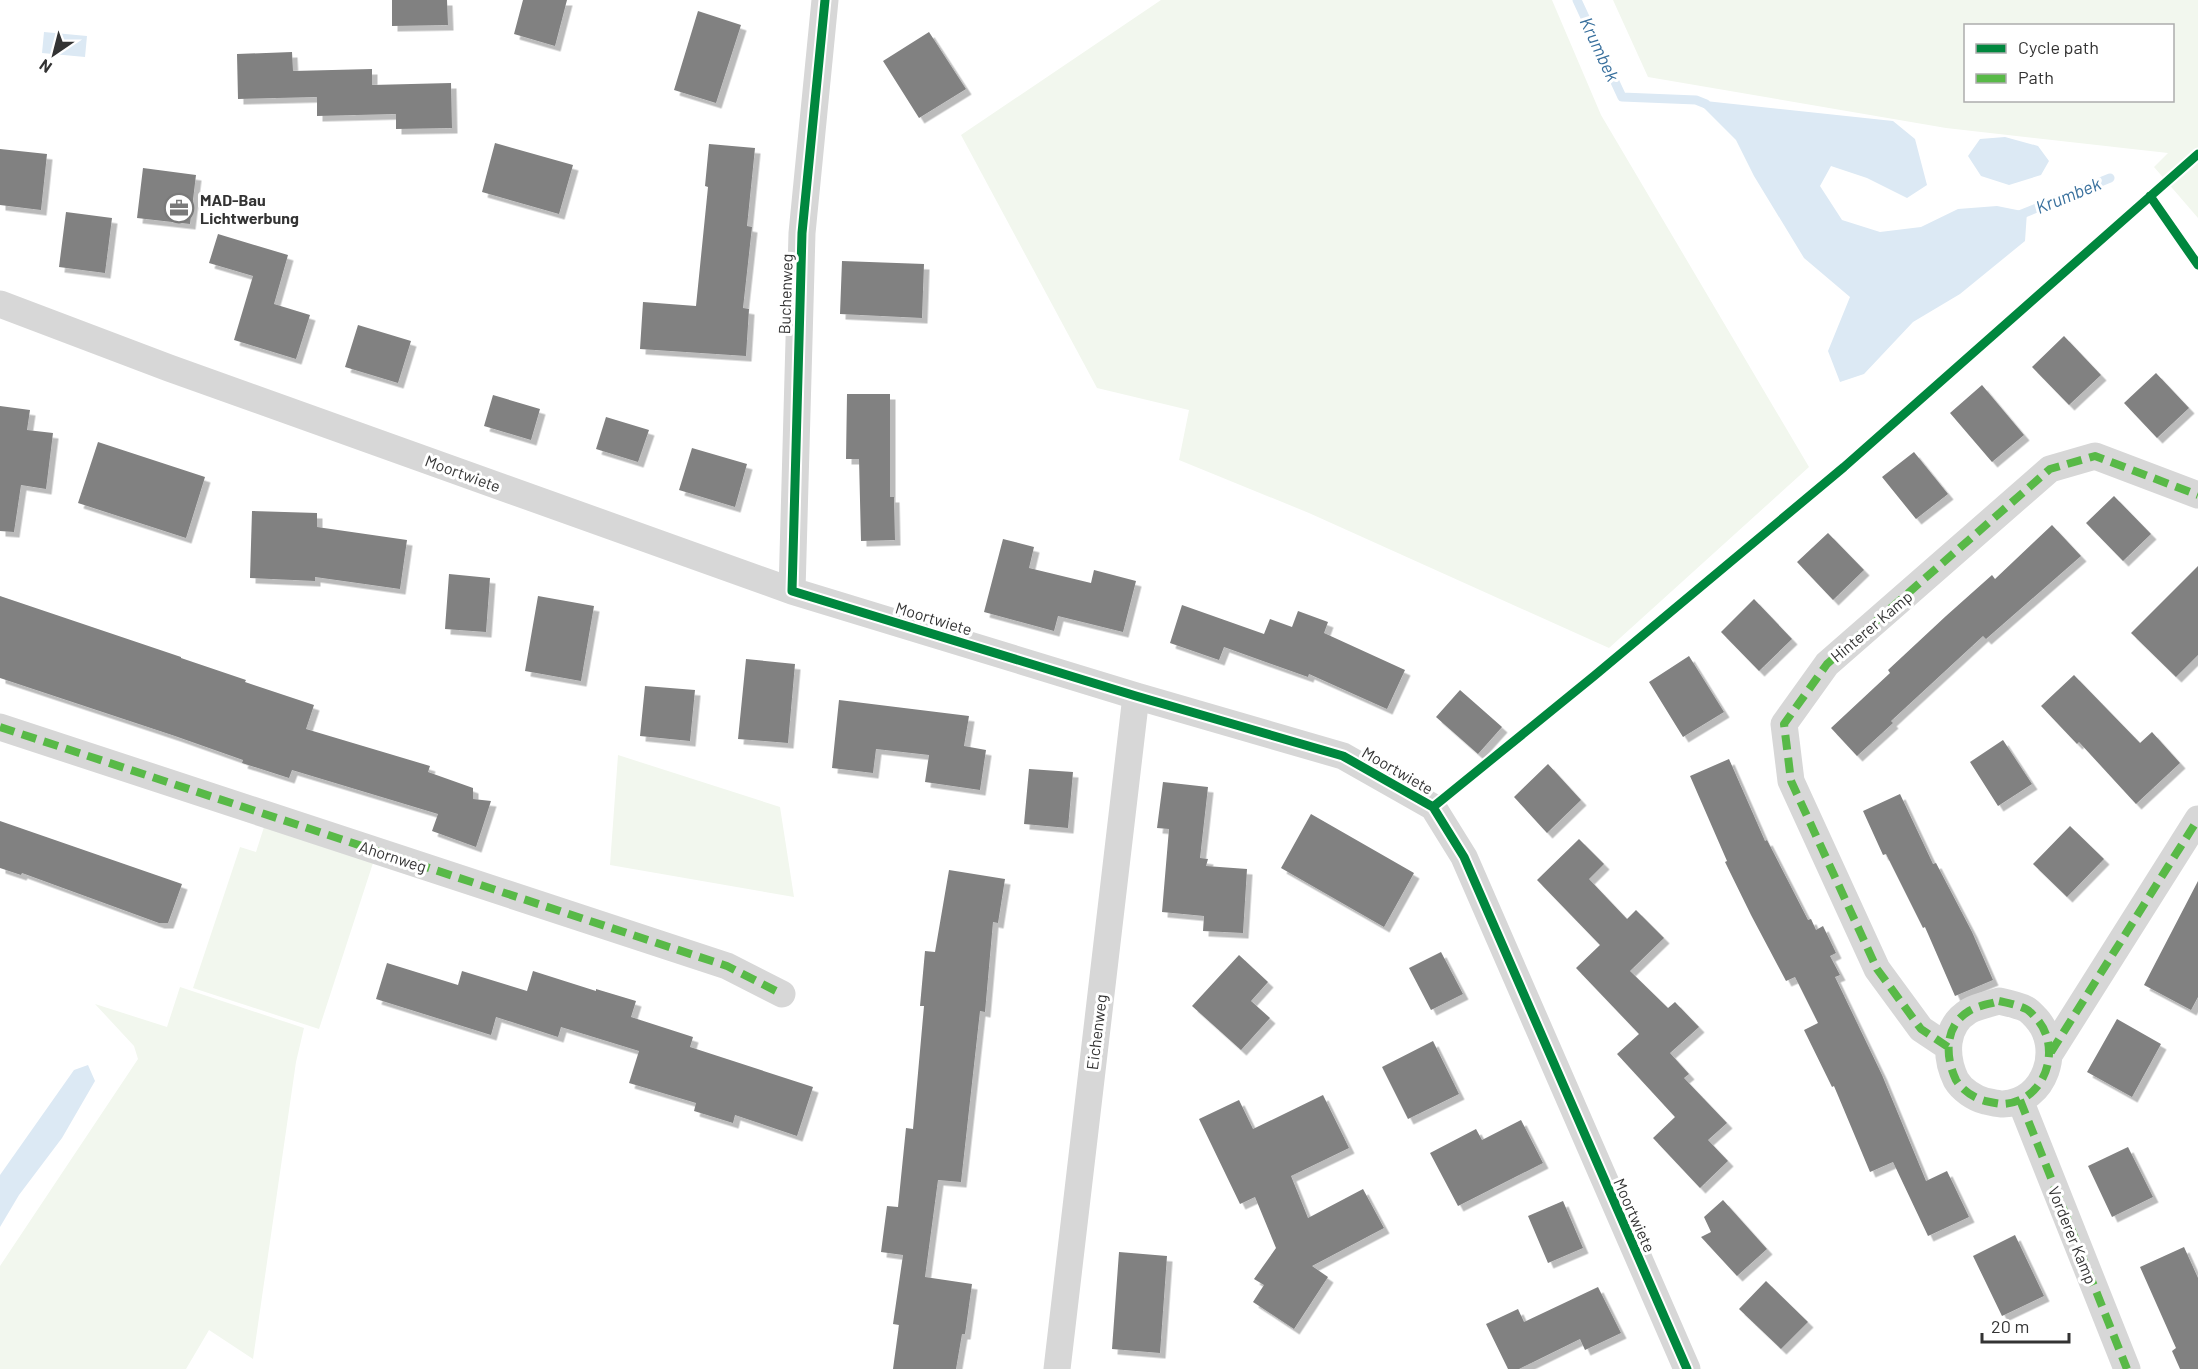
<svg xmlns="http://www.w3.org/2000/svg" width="2198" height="1369" viewBox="0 0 2198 1369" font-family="Barlow,sans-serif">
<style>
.green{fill:#f2f7ee;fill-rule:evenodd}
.water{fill:#dce9f4}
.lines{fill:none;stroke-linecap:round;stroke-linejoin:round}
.stream{stroke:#dce9f4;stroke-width:9}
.building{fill:#818181;filter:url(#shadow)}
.minor{stroke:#d7d7d7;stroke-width:27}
.quiet{stroke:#58b947;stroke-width:8;stroke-dasharray:15 8;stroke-linecap:butt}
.cycleway-casing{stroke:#fff;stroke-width:13}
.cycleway{stroke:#00873e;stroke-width:9}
.labels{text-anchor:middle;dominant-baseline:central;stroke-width:6;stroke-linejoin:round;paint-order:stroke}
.poi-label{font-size:16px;font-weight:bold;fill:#333;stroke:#fff;text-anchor:start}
.street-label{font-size:16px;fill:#333;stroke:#fff}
.water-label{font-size:18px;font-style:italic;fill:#39709d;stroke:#fff}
</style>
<defs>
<filter id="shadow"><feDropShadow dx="5.5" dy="5.5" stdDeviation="0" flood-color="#0004"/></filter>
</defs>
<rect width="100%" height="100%" fill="#fff"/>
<path class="green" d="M 1161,0 L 1552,0 L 1601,115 L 1809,467 L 1609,648 L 1309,513 L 1179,460 L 1189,410 L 1097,388 L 961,135 Z
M 1613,0 L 2198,0 L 2198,218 L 2154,167 L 2168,153 L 1946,128 L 1648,77 ZM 1966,26 L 2172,26 L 2172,100 L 1966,100 Z
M 618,755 L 780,807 L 794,897 L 610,865 Z
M 264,827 L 373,863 L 319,1029 L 193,988 L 240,847 L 256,852 Z
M 180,987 L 304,1028 L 296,1062 L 253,1359 L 209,1330 L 186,1369 L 0,1369 L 0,1266 L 138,1059 L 134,1046 L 95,1004 L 167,1027 Z"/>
<path class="water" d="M 44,32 L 87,36 L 85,57 L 42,53 Z
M 1696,100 L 1893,121 L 1915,139 L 1927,185 L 1907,198 L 1867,178 L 1831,166 L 1820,186 L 1842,220 L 1880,232 L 1921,227 L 1958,209 L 1997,206 L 2027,212 L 2025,241 L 1960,294 L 1913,322 L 1864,374 L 1840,382 L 1828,351 L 1850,297 L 1804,258 L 1754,176 L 1736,140 Z
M 2005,137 L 2038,146 L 2049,161 L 2041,175 L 2009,185 L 1981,176 L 1968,156 L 1980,139 Z
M 88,1065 L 95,1081 L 62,1138 L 19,1195 L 0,1227 L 0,1175 L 74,1070 Z"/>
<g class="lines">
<path class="stream" d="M 1577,0 L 1622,97 L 1696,100 L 1706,104
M 2017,216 L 2110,178"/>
</g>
<path class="building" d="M 392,0 L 447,0 L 448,25 L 392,26 Z
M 523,0 L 567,0 L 555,46 L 514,34 Z
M 698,11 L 741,25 L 716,103 L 674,90 Z
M 929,32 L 966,89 L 919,118 L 883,61 Z
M 292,52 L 293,71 L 372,69 L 372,85 L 451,83 L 452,128 L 396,129 L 396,114 L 317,116 L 317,97 L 238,99 L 237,54 Z
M 495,143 L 573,165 L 559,214 L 482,192 Z
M 709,144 L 755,148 L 747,226 L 752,227 L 743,308 L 749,309 L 746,356 L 640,349 L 643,302 L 696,306 L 708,187 L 705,186 Z
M 0,149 L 47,154 L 41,210 L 0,205 Z
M 143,168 L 196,175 L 190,224 L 137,218 Z
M 66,212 L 112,218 L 105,273 L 59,267 Z
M 218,234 L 288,255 L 274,304 L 310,315 L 296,359 L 234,340 L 253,276 L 209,263 Z
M 842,261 L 924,264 L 922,318 L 840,314 Z
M 358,325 L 411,341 L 398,383 L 345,367 Z
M 2064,336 L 2101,375 L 2069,405 L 2032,367 Z
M 2156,373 L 2189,408 L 2157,438 L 2124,403 Z
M 1982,385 L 2024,435 L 1992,462 L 1950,413 Z
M 847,394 L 890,394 L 890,497 L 894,497 L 895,540 L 861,541 L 859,459 L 846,459 Z
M 493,395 L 540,409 L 531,440 L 484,426 Z
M 0,406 L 30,410 L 27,430 L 53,433 L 46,489 L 21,485 L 14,532 L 0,531 Z
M 606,417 L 649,430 L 638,462 L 596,449 Z
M 98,442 L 205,477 L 186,538 L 78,503 Z
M 692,448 L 747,464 L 735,507 L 679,490 Z
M 1914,452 L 1948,494 L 1916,519 L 1882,477 Z
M 2114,496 L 2151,534 L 2123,561 L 2086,523 Z
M 252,511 L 317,513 L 317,527 L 407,540 L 400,589 L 315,577 L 315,581 L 250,578 Z
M 2052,525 L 2081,556 L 1986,639 L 1983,636 L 1891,721 L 1893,723 L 1857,756 L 1831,728 L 1890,673 L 1888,670 L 1946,616 L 1992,575 L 1995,579 Z
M 1828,533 L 1864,570 L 1833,600 L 1797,562 Z
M 1003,539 L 1034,547 L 1029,568 L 1091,583 L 1094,570 L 1136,581 L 1123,632 L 1058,616 L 1054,631 L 984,612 Z
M 2198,566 L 2198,655 L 2176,677 L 2131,633 Z
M 449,574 L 490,578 L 486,632 L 445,629 Z
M 0,596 L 181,657 L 181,658 L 246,680 L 245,682 L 314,705 L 306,729 L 430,766 L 428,772 L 473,788 L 473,799 L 491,801 L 476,847 L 432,831 L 438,814 L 292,770 L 289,778 L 242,763 L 243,760 L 175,736 L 0,678 Z
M 538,596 L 594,606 L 581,681 L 525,671 Z
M 1754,599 L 1792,639 L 1759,671 L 1721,632 Z
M 1182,605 L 1264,634 L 1270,619 L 1292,627 L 1298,611 L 1328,622 L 1324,633 L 1405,670 L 1387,709 L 1309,674 L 1308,677 L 1224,647 L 1219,660 L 1170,643 Z
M 1689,656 L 1724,712 L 1683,737 L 1649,682 Z
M 746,659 L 795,664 L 788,743 L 738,739 Z
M 2074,675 L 2140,743 L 2152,732 L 2180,763 L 2136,804 L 2079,742 L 2077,744 L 2041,706 Z
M 645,686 L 695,690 L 690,741 L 640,736 Z
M 1460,690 L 1502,727 L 1478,754 L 1436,717 Z
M 839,700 L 969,716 L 964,746 L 986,750 L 980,790 L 925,782 L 929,755 L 876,749 L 873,773 L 832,768 Z
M 2003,740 L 2032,784 L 1998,806 L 1970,762 Z
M 1729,759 L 1765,841 L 1767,840 L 1808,920 L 1811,919 L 1816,930 L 1823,926 L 1836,953 L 1830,956 L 1840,975 L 1835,977 L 1882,1075 L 1926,1181 L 1947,1171 L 1969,1217 L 1928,1236 L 1893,1162 L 1870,1172 L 1834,1086 L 1832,1087 L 1804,1030 L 1818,1023 L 1795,977 L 1786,981 L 1751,915 L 1725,862 L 1727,861 L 1690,776 Z
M 1548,764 L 1581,800 L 1547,833 L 1514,797 Z
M 1029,769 L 1073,772 L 1068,828 L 1024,824 Z
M 1163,782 L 1208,787 L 1200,858 L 1208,859 L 1206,866 L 1247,869 L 1243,933 L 1203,931 L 1204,916 L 1162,912 L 1169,829 L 1157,828 Z
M 1900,794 L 1933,864 L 1936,863 L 1972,932 L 1993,980 L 1955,996 L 1925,927 L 1923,928 L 1886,854 L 1883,855 L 1863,811 Z
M 1311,814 L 1414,873 L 1384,927 L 1281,868 Z
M 0,821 L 182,884 L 168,923 L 159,923 L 22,873 L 21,875 L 0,868 Z
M 2070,826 L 2104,859 L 2067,897 L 2033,864 Z
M 1579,839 L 1604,864 L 1589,879 L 1627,919 L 1636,910 L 1664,938 L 1630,971 L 1668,1008 L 1675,1002 L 1699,1027 L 1670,1053 L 1689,1074 L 1684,1078 L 1727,1123 L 1708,1140 L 1728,1161 L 1700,1188 L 1653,1138 L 1675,1117 L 1617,1054 L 1639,1034 L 1576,968 L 1600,945 L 1537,880 Z
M 949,870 L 1005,879 L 998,923 L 993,922 L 985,1012 L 980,1011 L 961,1182 L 938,1180 L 925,1277 L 972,1284 L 965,1334 L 962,1334 L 956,1369 L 893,1369 L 899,1325 L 893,1324 L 903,1255 L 881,1252 L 887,1206 L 898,1207 L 906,1128 L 913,1129 L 924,1006 L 920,1006 L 925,951 L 935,952 Z
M 2198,881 L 2198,997 L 2191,1010 L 2144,985 Z
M 1441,952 L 1463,994 L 1431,1010 L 1409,968 Z
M 1239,955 L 1268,982 L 1251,1001 L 1270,1018 L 1241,1050 L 1192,1006 Z
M 387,963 L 458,985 L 462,971 L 527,991 L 533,971 L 596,991 L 596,989 L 636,1001 L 631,1017 L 693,1037 L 690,1047 L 813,1087 L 797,1136 L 735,1115 L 733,1123 L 694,1111 L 696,1103 L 629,1083 L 639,1051 L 561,1027 L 558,1037 L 496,1017 L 491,1035 L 376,999 Z
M 2117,1019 L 2161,1044 L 2132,1097 L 2087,1072 Z
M 1433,1041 L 1459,1094 L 1408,1119 L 1382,1067 Z
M 1323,1095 L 1349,1148 L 1291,1176 L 1308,1218 L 1363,1189 L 1384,1228 L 1312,1266 L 1328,1277 L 1294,1329 L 1253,1302 L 1264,1285 L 1254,1279 L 1276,1248 L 1255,1197 L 1240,1204 L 1199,1119 L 1239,1100 L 1253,1129 Z
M 1521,1120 L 1543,1163 L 1458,1206 L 1430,1153 L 1476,1129 L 1482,1140 Z
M 2128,1147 L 2153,1197 L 2112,1217 L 2088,1166 Z
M 1723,1200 L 1767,1249 L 1737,1276 L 1701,1237 L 1711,1232 L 1704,1217 Z
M 1563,1201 L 1583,1248 L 1548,1263 L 1528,1216 Z
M 2015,1235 L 2044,1296 L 2002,1316 L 1973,1256 Z
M 2184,1247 L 2198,1278 L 2198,1369 L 2180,1369 L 2172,1351 L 2176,1348 L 2140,1267 Z
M 1119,1252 L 1167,1256 L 1160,1353 L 1112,1349 Z
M 1766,1281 L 1808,1322 L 1781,1349 L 1739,1309 Z
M 1598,1287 L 1621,1333 L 1585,1350 L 1580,1339 L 1519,1369 L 1508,1369 L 1486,1324 L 1518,1309 L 1524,1322 Z"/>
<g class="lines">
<path class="minor" d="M 0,304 L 169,368 L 792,591 L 1136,696 L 1343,756 L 1433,807 L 1464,857 L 1687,1369
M 792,591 L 802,233 L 825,0
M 0,727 L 727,966 L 782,994
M 1999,1001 C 2008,1003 2018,1005 2026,1009 C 2030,1011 2033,1015 2036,1018 C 2063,1047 2046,1102 2003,1104 C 1998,1104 1991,1102 1985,1101 C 1974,1098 1962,1090 1956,1080 C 1945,1057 1944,1026 1969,1011 C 1977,1006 1990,1004 1999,1001 Z
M 1948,1047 L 1921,1029 L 1877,969 L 1791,781 L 1784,724 L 1827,664 L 2050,469 L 2095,456 L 2198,495
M 2051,1052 L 2198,819
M 2020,1100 L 2127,1369
M 1057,1369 L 1136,696"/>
<path class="quiet" d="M 0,727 L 727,966 L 782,994
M 1999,1001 C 2008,1003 2018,1005 2026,1009 C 2030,1011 2033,1015 2036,1018 C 2063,1047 2046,1102 2003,1104 C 1998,1104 1991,1102 1985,1101 C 1974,1098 1962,1090 1956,1080 C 1945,1057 1944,1026 1969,1011 C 1977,1006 1990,1004 1999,1001 Z
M 1948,1047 L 1921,1029 L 1877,969 L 1791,781 L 1784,724 L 1827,664 L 2050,469 L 2095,456 L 2198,495
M 2051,1052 L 2198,819
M 2020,1100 L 2127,1369"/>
<g class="cycleway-casing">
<path id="cycleway" d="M 825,0 L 802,233 L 792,591 L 1136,696 L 1343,756 L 1433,807 L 1464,857 L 1687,1369
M 2150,196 L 2198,265
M 1433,807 L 1594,676 L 1844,467 L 2198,154"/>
</g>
<use href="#cycleway" class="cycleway"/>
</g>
<defs>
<g id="office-ring" transform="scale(1.5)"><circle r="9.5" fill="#fff" stroke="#7a7a7a" stroke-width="1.5"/><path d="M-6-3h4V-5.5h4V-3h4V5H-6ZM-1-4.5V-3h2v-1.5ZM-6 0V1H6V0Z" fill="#7a7a7a"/></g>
</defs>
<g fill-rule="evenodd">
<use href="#office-ring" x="179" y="208"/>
</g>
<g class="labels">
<g class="poi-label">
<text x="200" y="199">MAD-Bau<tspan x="200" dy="18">Lichtwerbung</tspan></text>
</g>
<g class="street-label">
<text transform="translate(785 294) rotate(-88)">Buchenweg</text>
<text transform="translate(463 473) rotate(20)">Moortwiete</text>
<text transform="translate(934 618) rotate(17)">Moortwiete</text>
<text transform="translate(1871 626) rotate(-40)">Hinterer Kamp</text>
<text transform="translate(1398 770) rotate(30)">Moortwiete</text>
<text transform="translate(393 856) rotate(18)">Ahornweg</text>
<text transform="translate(1096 1032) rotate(-83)">Eichenweg</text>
<text transform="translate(1635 1215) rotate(66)">Moortwiete</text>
<text transform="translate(2073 1235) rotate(68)">Vorderer Kamp</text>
</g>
<g class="water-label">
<text transform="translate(1600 49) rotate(65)">Krumbek</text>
<text transform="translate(2068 195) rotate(-22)">Krumbek</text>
</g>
</g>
<rect x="1964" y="24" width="210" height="78" fill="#ffffff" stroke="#adadad" stroke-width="1.5"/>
<rect x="1976" y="44" width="30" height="9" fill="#00873e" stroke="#adadad" stroke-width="1.5"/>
<text x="2018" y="54" font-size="18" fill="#333333">Cycle path</text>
<rect x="1976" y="74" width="30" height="9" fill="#58b947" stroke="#adadad" stroke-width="1.5"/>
<text x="2018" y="84" font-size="18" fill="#333333">Path</text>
<g transform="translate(54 54) rotate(215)" stroke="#ffffff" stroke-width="4.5" paint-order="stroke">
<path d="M0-4.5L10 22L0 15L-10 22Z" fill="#333333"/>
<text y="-9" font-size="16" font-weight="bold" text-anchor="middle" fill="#333333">N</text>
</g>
<path d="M1982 1333v9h87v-9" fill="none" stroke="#333333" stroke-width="3"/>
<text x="1991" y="1333" font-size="18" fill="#333333" stroke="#ffffff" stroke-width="4.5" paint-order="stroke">20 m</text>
</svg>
